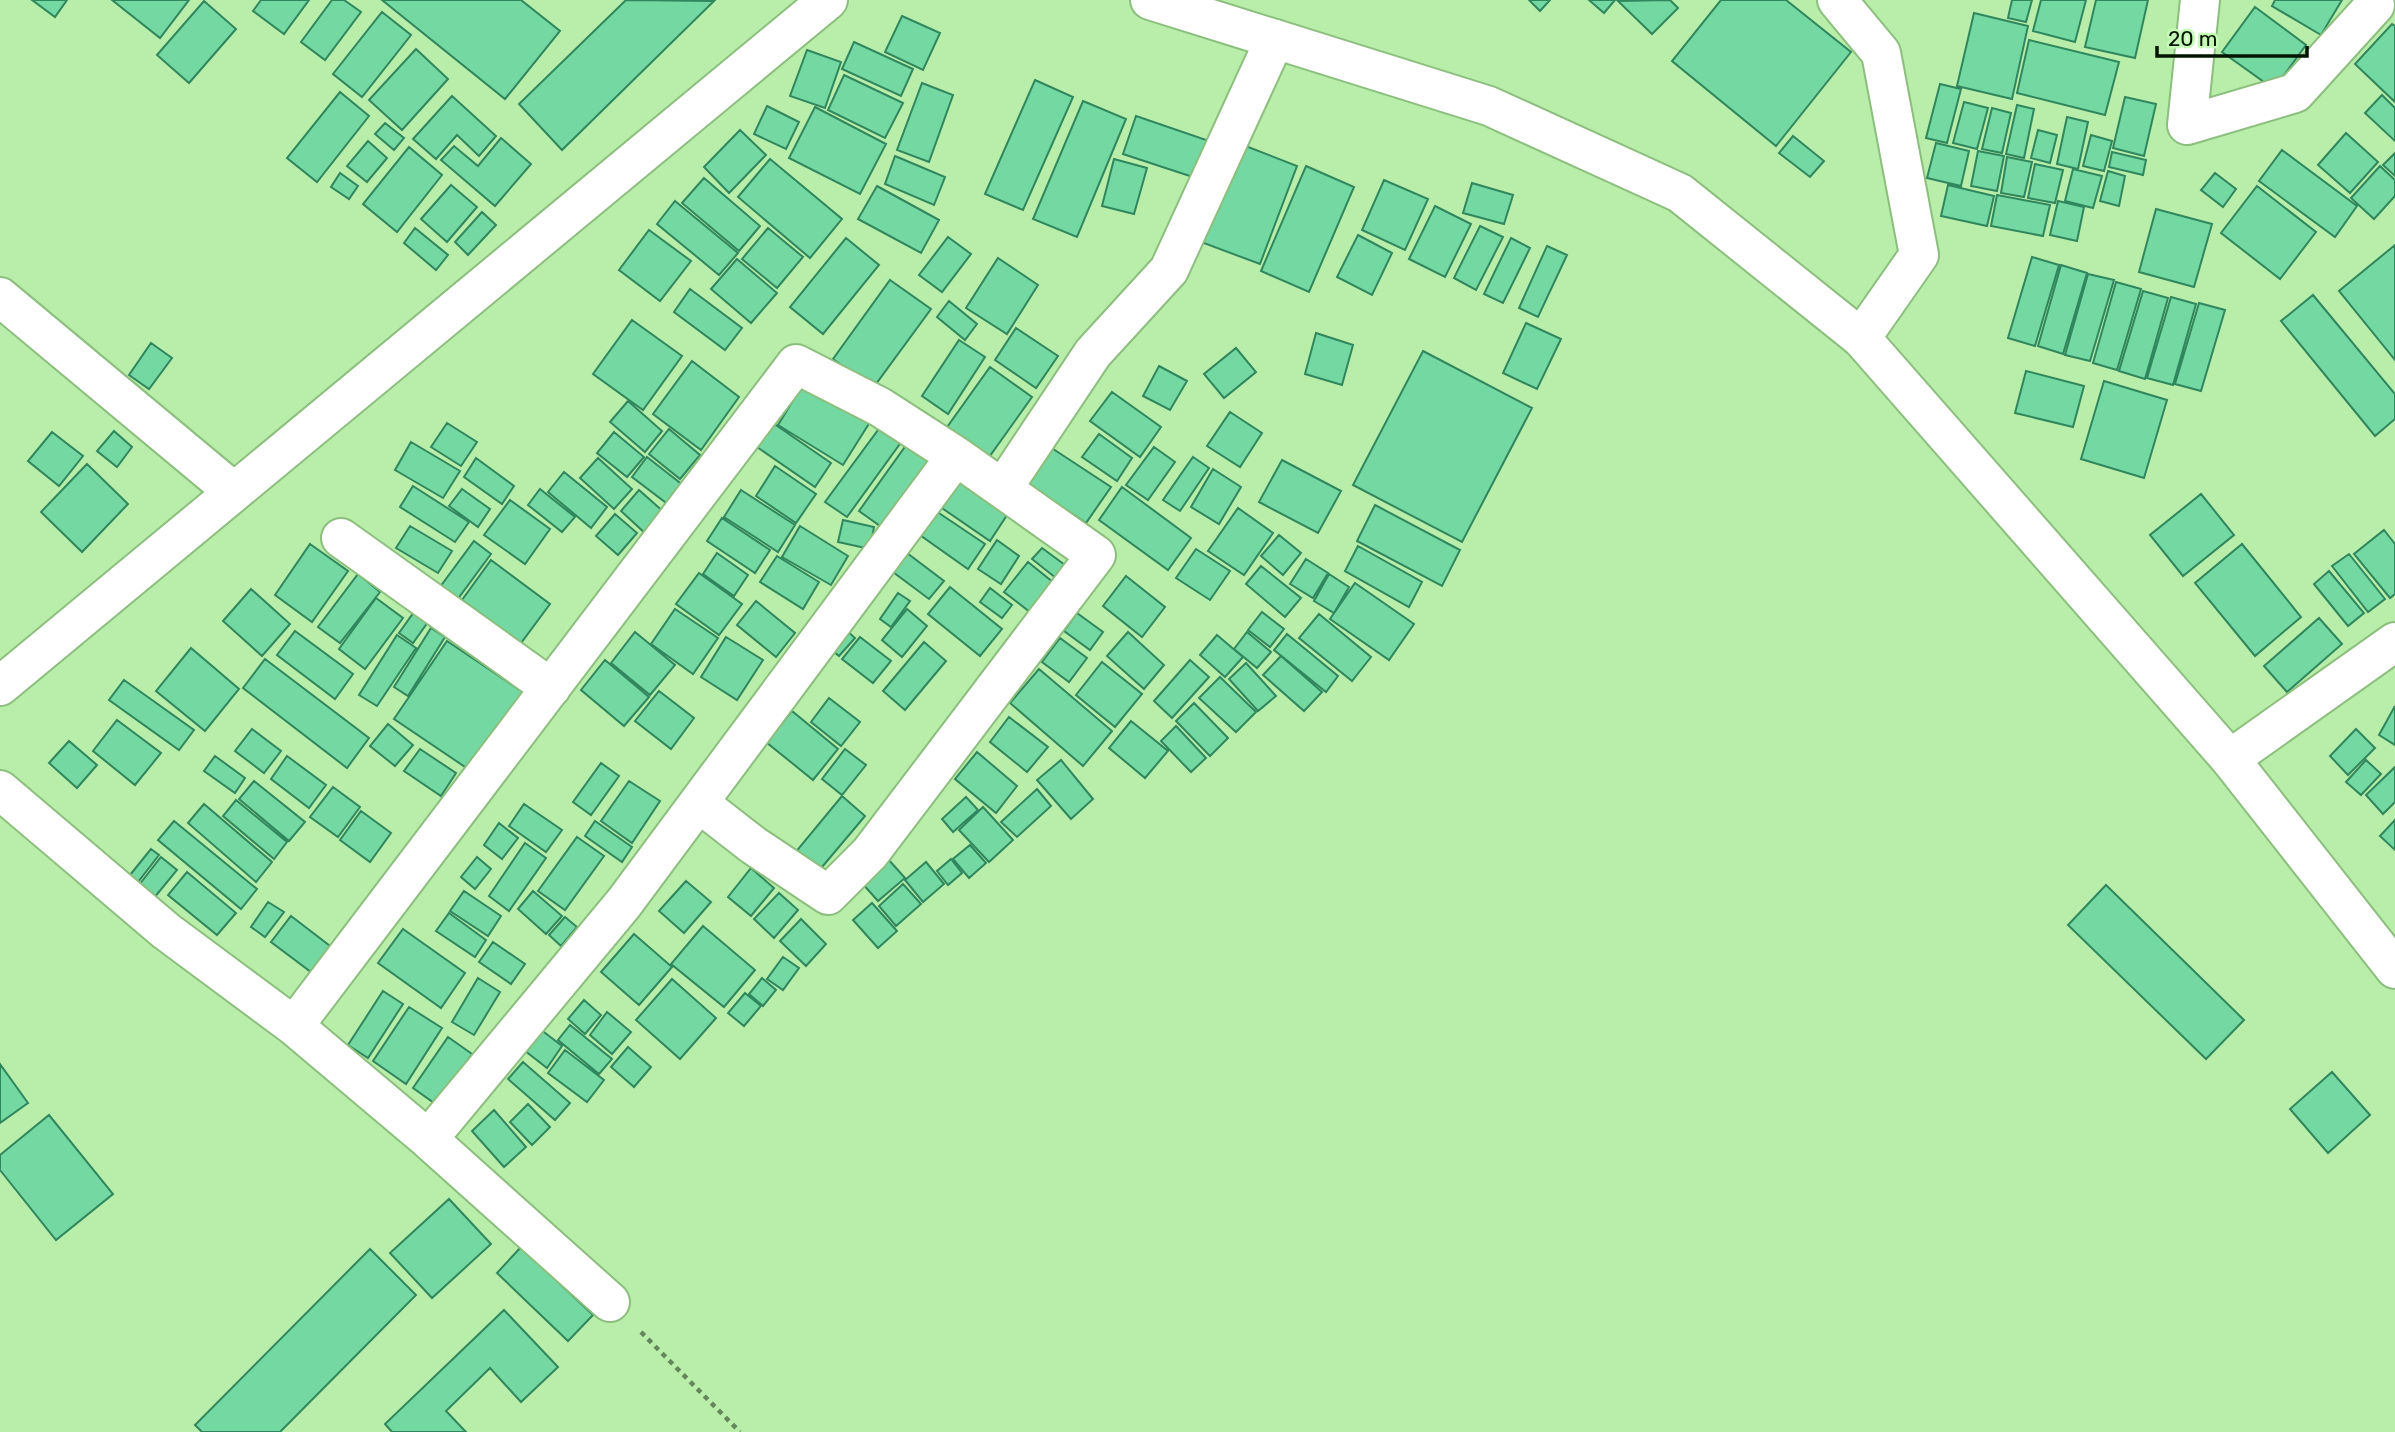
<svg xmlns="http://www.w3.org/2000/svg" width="2395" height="1432" viewBox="0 0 2395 1432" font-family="Rubik,sans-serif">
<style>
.building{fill:#74d8a3;stroke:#30875d;stroke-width:2}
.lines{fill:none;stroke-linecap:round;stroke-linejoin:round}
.minor-casing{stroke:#8cbf7e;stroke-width:42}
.secondary-casing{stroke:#8cbf7e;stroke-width:42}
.path{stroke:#63875a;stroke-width:4.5;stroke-dasharray:5 5;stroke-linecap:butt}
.minor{stroke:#fff;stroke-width:38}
.secondary{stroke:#fff;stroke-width:38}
</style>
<rect width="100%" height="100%" fill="#b8edaa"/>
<path class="building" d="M 32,0 L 67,0 L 55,17 Z
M 112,0 L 189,0 L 160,38 Z
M 261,0 L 309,0 L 284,34 L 253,11 Z
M 332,0 L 344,0 L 361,12 L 325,60 L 301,42 Z
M 382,0 L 521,0 L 560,31 L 505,99 Z
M 626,0 L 714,1 L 562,150 L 519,104 Z
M 1529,0 L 1550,0 L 1540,11 Z
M 1589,0 L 1615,0 L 1604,13 Z
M 1670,0 L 1678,8 L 1652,34 L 1618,1 Z
M 1721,0 L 1786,0 L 1851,52 L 1776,146 L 1672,61 Z
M 2012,0 L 2032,0 L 2026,22 L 2008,18 Z
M 2041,0 L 2086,0 L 2075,42 L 2033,31 Z
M 2096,0 L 2148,0 L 2135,58 L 2085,47 Z
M 2275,0 L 2342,0 L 2321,35 L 2272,6 Z
M 204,1 L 236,29 L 189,83 L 157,55 Z
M 2255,7 L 2306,45 L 2274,89 L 2222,52 Z
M 382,12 L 411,35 L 362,97 L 333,74 Z
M 1974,13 L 2028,26 L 2012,99 L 1957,86 Z
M 902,16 L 940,33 L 923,70 L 885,52 Z
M 2392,24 L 2395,26 L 2395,102 L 2355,64 Z
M 2029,40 L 2119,62 L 2105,115 L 2017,93 Z
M 854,42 L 913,69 L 901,96 L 842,69 Z
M 416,49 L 448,79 L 402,130 L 369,100 Z
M 807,50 L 841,62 L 825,108 L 790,96 Z
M 844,75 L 903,103 L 885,138 L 828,110 Z
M 1035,80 L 1073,97 L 1023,210 L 985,194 Z
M 922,83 L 953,95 L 929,162 L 897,150 Z
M 1940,84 L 1961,89 L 1947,143 L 1926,138 Z
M 340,92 L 369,116 L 317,182 L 287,158 Z
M 2382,95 L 2395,108 L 2395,141 L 2365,113 Z
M 452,96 L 496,136 L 479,156 L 457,135 L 436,159 L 413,139 Z
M 2125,97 L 2156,104 L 2144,156 L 2113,148 Z
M 1083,101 L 1126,119 L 1077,237 L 1033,219 Z
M 1964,102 L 1988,108 L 1977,149 L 1953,143 Z
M 2017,105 L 2034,109 L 2024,158 L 2006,154 Z
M 767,106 L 799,122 L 786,149 L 754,134 Z
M 815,107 L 886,144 L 860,194 L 789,158 Z
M 1992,108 L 2011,113 L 2002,153 L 1982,149 Z
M 1136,116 L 1218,144 L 1205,181 L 1123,154 Z
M 2067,117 L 2088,122 L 2078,169 L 2057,164 Z
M 385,123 L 404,138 L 394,150 L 375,134 Z
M 740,130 L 766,155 L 729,193 L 704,167 Z
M 2038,130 L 2057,135 L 2050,163 L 2031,158 Z
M 2346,133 L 2378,162 L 2350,193 L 2318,165 Z
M 2091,135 L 2112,141 L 2104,171 L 2083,166 Z
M 1793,136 L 1824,161 L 1810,177 L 1779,153 Z
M 501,138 L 531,164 L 495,206 L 441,160 L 454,146 L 478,166 Z
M 368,141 L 387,158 L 367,182 L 347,166 Z
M 1238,143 L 1297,166 L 1260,264 L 1201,242 Z
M 1936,143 L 1969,151 L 1961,186 L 1927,178 Z
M 409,147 L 442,175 L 397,232 L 363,204 Z
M 2282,150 L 2357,206 L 2335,237 L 2259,181 Z
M 1978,151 L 2004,156 L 1997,191 L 1971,186 Z
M 2112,152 L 2146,160 L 2143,175 L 2109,167 Z
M 2395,153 L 2395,176 L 2383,165 Z
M 895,156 L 945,177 L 934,205 L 885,184 Z
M 2007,157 L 2032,162 L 2024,197 L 2001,193 Z
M 770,159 L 842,219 L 810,258 L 738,197 Z
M 1114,159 L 1147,168 L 1134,214 L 1102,206 Z
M 2035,164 L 2063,170 L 2055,203 L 2028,198 Z
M 1306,166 L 1354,187 L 1309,292 L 1261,271 Z
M 2380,166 L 2395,180 L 2395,196 L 2374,219 L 2351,198 Z
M 2073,169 L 2102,176 L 2093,208 L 2065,201 Z
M 2108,171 L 2125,176 L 2119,206 L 2100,201 Z
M 340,173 L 358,186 L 349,199 L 331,187 Z
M 2215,173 L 2236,189 L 2223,207 L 2201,190 Z
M 704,178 L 760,226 L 739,251 L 682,203 Z
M 1384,180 L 1428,199 L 1405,250 L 1362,230 Z
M 1472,183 L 1513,195 L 1504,224 L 1463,213 Z
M 451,185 L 477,207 L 447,242 L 421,219 Z
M 1948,185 L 1994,196 L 1987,226 L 1941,216 Z
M 877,186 L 939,220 L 921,253 L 858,219 Z
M 2257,186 L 2316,232 L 2280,279 L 2221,233 Z
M 1997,195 L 2050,205 L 2043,236 L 1991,226 Z
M 675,201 L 738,253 L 719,275 L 657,224 Z
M 2058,201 L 2084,207 L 2077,241 L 2050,235 Z
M 1435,206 L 1471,224 L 1445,277 L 1409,259 Z
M 2156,209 L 2212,224 L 2194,287 L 2139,272 Z
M 482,212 L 496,225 L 468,255 L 455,242 Z
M 1480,226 L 1503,237 L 1476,290 L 1454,278 Z
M 415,228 L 448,255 L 436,270 L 404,243 Z
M 768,228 L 803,257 L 777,288 L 742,259 Z
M 649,230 L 691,261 L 660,301 L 619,270 Z
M 1358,235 L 1392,253 L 1372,295 L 1337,277 Z
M 948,237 L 971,254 L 942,292 L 919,275 Z
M 846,238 L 879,265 L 823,334 L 790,307 Z
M 1511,238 L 1530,248 L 1503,303 L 1484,294 Z
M 2395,245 L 2395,360 L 2339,291 Z
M 1547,246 L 1567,255 L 1538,317 L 1519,308 Z
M 2032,257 L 2059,265 L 2035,346 L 2008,338 Z
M 998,258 L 1038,285 L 1007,334 L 966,308 Z
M 737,259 L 777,293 L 751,323 L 711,289 Z
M 2061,265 L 2087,273 L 2063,354 L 2038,346 Z
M 2088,274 L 2114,280 L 2090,361 L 2065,355 Z
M 890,280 L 931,309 L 873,388 L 833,359 Z
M 2116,282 L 2141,289 L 2117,370 L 2093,363 Z
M 690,289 L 742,328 L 725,350 L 674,312 Z
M 2143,291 L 2168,298 L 2145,379 L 2119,371 Z
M 2313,295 L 2395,394 L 2395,419 L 2375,436 L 2281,321 Z
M 2171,297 L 2196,304 L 2173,385 L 2147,378 Z
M 949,301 L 977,324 L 965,340 L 937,317 Z
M 2199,303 L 2225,310 L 2201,391 L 2175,384 Z
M 632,320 L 682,356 L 643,410 L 593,374 Z
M 1526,323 L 1561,339 L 1537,389 L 1503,373 Z
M 1016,328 L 1058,356 L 1036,388 L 995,360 Z
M 1316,333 L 1353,345 L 1342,385 L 1305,374 Z
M 959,340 L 985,357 L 948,414 L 922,396 Z
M 151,343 L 172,358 L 149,389 L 129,375 Z
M 1236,348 L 1256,372 L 1224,398 L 1204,374 Z
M 1423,351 L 1532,408 L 1462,542 L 1353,485 Z
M 692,361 L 739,397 L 701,450 L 653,414 Z
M 1159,366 L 1187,381 L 1170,410 L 1143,396 Z
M 990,367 L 1032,397 L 987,460 L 945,430 Z
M 2026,371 L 2084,386 L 2073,427 L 2015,413 Z
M 805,381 L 870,422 L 843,465 L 778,425 Z
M 2104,381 L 2167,400 L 2144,478 L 2081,459 Z
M 1112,392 L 1161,427 L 1140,457 L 1090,421 Z
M 628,401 L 662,431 L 645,452 L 610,422 Z
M 1230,412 L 1262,433 L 1240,467 L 1207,446 Z
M 770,421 L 831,463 L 815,487 L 754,445 Z
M 447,423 L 477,442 L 461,466 L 431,447 Z
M 881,426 L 902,441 L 847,517 L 825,502 Z
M 669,429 L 700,455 L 680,479 L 649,454 Z
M 114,431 L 132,447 L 117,467 L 97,451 Z
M 52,432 L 83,456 L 59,486 L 28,461 Z
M 614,432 L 644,457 L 627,477 L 597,453 Z
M 1099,434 L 1132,458 L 1117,481 L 1082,457 Z
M 912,437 L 935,453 L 883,528 L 859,511 Z
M 411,442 L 460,471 L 443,498 L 395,470 Z
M 1044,443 L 1111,487 L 1086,523 L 1020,479 Z
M 1154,447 L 1175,462 L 1148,500 L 1126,485 Z
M 647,457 L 684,486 L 669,505 L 632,477 Z
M 1193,457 L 1209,468 L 1180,511 L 1163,500 Z
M 476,458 L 514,486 L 502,504 L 464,477 Z
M 598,458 L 632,489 L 614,509 L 580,478 Z
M 1282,460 L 1341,491 L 1318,533 L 1259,502 Z
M 87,464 L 128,504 L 82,552 L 41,512 Z
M 775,466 L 816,494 L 796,523 L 756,496 Z
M 1213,469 L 1241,487 L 1219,524 L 1191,507 Z
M 564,472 L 607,507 L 591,528 L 548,492 Z
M 954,476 L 1009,512 L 990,541 L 936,504 Z
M 413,486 L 469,522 L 455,542 L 400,507 Z
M 1122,487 L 1191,538 L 1168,570 L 1099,520 Z
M 462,489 L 490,509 L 478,527 L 449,506 Z
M 540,489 L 575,517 L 562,532 L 528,505 Z
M 639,490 L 666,514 L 647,535 L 621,511 Z
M 741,490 L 795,525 L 778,552 L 724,517 Z
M 2201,494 L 2234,535 L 2183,576 L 2150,535 Z
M 510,500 L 550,529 L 525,564 L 484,535 Z
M 1375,505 L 1460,550 L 1442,586 L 1357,541 Z
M 1238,508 L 1273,533 L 1244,575 L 1208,551 Z
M 933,509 L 985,544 L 968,569 L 917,533 Z
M 615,514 L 637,533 L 618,555 L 596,536 Z
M 722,518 L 770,550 L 755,573 L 707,541 Z
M 843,520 L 874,527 L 870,549 L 838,542 Z
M 410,526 L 452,551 L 438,573 L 396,548 Z
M 800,526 L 848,556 L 831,585 L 782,557 Z
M 2384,530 L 2395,544 L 2395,594 L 2390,598 L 2354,554 Z
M 1279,535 L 1301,553 L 1283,575 L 1261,556 Z
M 997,540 L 1019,556 L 1001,584 L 978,569 Z
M 474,541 L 491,554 L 457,600 L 440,587 Z
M 310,544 L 348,571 L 312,622 L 275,595 Z
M 2242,544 L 2301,617 L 2255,656 L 2195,583 Z
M 1358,546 L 1422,582 L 1409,607 L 1345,571 Z
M 1042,548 L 1065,565 L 1056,578 L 1032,559 Z
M 1196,549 L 1230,571 L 1210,600 L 1176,578 Z
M 717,553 L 748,575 L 734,596 L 703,574 Z
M 907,553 L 944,581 L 929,599 L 893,572 Z
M 2349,554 L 2385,599 L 2368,612 L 2332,566 Z
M 777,556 L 819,582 L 803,609 L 760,582 Z
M 1306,559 L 1328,573 L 1313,598 L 1290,584 Z
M 491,560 L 550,604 L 521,643 L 462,600 Z
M 1028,562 L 1054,583 L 1030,612 L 1004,592 Z
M 1261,566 L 1301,598 L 1285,617 L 1246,584 Z
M 2329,571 L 2364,613 L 2348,626 L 2314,584 Z
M 699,573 L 742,604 L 719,635 L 676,604 Z
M 358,574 L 380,592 L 340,643 L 318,627 Z
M 1329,574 L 1349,587 L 1334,613 L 1314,601 Z
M 1126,576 L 1165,607 L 1142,637 L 1103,606 Z
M 1355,583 L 1414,624 L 1389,660 L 1330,619 Z
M 950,587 L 1002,629 L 980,656 L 928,614 Z
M 990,588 L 1012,605 L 1002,618 L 980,602 Z
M 251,589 L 290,624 L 262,656 L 223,621 Z
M 898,593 L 910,601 L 891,627 L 880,619 Z
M 376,598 L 403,618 L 365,669 L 339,649 Z
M 756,601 L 795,633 L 776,657 L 737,625 Z
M 675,609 L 718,638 L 693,674 L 651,644 Z
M 907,609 L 927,626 L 902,657 L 882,640 Z
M 414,612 L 428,622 L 413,643 L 399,633 Z
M 1262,612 L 1284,629 L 1270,647 L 1248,630 Z
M 1077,613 L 1103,632 L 1090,650 L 1064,631 Z
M 1319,614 L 1371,657 L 1352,681 L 1299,638 Z
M 2319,618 L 2342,644 L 2287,692 L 2264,666 Z
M 843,627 L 855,638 L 839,656 L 827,646 Z
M 431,628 L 445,637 L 408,696 L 394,687 Z
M 295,631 L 353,674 L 335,699 L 277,655 Z
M 635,632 L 675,665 L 650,695 L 611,663 Z
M 1128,632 L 1164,665 L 1144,689 L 1107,656 Z
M 1247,632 L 1271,652 L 1257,668 L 1234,649 Z
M 1287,634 L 1338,676 L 1326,692 L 1274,650 Z
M 397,635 L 416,648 L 377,706 L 359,695 Z
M 1217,635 L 1243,657 L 1225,677 L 1200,655 Z
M 726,637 L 763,660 L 737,700 L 701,677 Z
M 860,637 L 891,661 L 873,683 L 842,659 Z
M 1060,638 L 1087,658 L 1069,682 L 1042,662 Z
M 447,641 L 523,692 L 471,771 L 394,719 Z
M 924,642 L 946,661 L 905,710 L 883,691 Z
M 191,648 L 239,689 L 205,731 L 156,691 Z
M 1281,656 L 1322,692 L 1304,711 L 1263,675 Z
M 265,659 L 369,738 L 347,768 L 243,688 Z
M 605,660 L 649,697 L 624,726 L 581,690 Z
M 1190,660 L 1209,677 L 1172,718 L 1154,701 Z
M 1102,662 L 1142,694 L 1115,727 L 1076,695 Z
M 1246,663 L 1276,696 L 1258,711 L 1229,679 Z
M 1039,669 L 1112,731 L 1083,766 L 1010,703 Z
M 1220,677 L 1256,712 L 1236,732 L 1199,698 Z
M 124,680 L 194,730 L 179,750 L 109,700 Z
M 659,691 L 694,718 L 671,749 L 635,721 Z
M 829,698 L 860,722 L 841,746 L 811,722 Z
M 1194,703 L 1228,738 L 1210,756 L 1176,721 Z
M 2395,706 L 2395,745 L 2379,735 Z
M 792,711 L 838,749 L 813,780 L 766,742 Z
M 1009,717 L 1048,747 L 1027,772 L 990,742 Z
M 117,720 L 161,753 L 135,785 L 93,751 Z
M 1131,721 L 1168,751 L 1145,778 L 1109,748 Z
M 388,724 L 413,745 L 395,766 L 370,746 Z
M 1176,726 L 1206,758 L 1191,772 L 1161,741 Z
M 252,729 L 281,751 L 264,773 L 235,751 Z
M 2356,729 L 2375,748 L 2348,775 L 2330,756 Z
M 69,741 L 97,765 L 77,788 L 49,763 Z
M 420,749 L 456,773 L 441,796 L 404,771 Z
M 845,749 L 866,765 L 842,795 L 822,779 Z
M 977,752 L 1017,786 L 996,813 L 955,779 Z
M 215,756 L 245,778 L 235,793 L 204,771 Z
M 287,756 L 326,785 L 309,808 L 271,779 Z
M 1061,760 L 1093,799 L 1071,819 L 1037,780 Z
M 2366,760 L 2381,774 L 2361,795 L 2346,782 Z
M 601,763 L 619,776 L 591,815 L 573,802 Z
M 2395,767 L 2395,802 L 2383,814 L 2366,795 Z
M 254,781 L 305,822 L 289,841 L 239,799 Z
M 629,781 L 660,801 L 632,843 L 601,821 Z
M 333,787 L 360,807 L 338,837 L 310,817 Z
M 1037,789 L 1051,806 L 1017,837 L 1001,822 Z
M 842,796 L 865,816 L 817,873 L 794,854 Z
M 966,797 L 978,810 L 953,832 L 942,819 Z
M 236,800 L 287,842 L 274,859 L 223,816 Z
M 204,804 L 272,862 L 256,882 L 188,823 Z
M 524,804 L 562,830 L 546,852 L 509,826 Z
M 983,807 L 1013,840 L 989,862 L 959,830 Z
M 361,811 L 391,833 L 370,862 L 340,840 Z
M 2395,820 L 2395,850 L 2380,836 Z
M 174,821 L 257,889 L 241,909 L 158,840 Z
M 595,821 L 632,847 L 622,862 L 585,836 Z
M 499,823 L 518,838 L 502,859 L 484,845 Z
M 577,837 L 604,856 L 565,910 L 538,891 Z
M 525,843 L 546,858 L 509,911 L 489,896 Z
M 970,845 L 986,863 L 969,878 L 953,859 Z
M 151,849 L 159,855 L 138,882 L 130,875 Z
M 161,857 L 177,870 L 154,898 L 139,885 Z
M 477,857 L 491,869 L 475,889 L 461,877 Z
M 888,859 L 905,878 L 878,901 L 861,882 Z
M 951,859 L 962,873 L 948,885 L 937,871 Z
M 926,862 L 944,884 L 923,902 L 905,880 Z
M 751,868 L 774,888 L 751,916 L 728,897 Z
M 187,872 L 236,913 L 217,935 L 168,895 Z
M 686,881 L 711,902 L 684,933 L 659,911 Z
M 903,884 L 921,904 L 896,926 L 879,906 Z
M 2106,885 L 2244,1020 L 2206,1059 L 2068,925 Z
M 464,891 L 501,916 L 488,936 L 450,911 Z
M 533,891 L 562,916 L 546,934 L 518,909 Z
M 779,893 L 798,910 L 774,938 L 754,919 Z
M 268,902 L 284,912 L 265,937 L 251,927 Z
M 872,903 L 897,931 L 878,948 L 853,920 Z
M 449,913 L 486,940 L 475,957 L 436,931 Z
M 291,916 L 334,949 L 315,975 L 271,942 Z
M 565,917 L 577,927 L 561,946 L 549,935 Z
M 801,919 L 826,944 L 806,966 L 780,941 Z
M 703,926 L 755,970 L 724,1007 L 671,964 Z
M 403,929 L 465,973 L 441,1008 L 378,963 Z
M 634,934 L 672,967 L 639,1005 L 601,972 Z
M 493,942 L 525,964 L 511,984 L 479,962 Z
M 783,957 L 799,968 L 783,990 L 767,979 Z
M 478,978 L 500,992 L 474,1035 L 452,1022 Z
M 762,978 L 776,990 L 763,1006 L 749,994 Z
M 672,979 L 716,1018 L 680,1059 L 636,1020 Z
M 383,991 L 403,1004 L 368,1058 L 348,1045 Z
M 745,993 L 761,1006 L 744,1026 L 728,1013 Z
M 584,1000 L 601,1015 L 585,1034 L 568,1019 Z
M 409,1007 L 442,1028 L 406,1084 L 373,1061 Z
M 607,1012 L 631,1032 L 612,1054 L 590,1035 Z
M 570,1025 L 612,1059 L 599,1074 L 558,1040 Z
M 540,1029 L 562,1046 L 547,1068 L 524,1050 Z
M 448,1037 L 472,1054 L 437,1105 L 413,1088 Z
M 628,1047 L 651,1067 L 634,1087 L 611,1067 Z
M 565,1050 L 604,1080 L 587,1102 L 548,1073 Z
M 523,1062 L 570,1103 L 555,1120 L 508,1079 Z
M 0,1064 L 28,1103 L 0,1123 Z
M 2332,1072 L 2370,1115 L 2328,1153 L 2290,1109 Z
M 528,1104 L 550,1127 L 532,1145 L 510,1122 Z
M 494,1110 L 526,1147 L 504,1167 L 472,1131 Z
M 49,1115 L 113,1194 L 56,1240 L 0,1170 L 0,1155 Z
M 449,1199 L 491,1244 L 432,1298 L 390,1253 Z
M 521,1247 L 593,1315 L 568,1341 L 497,1273 Z
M 370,1249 L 416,1295 L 280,1432 L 202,1432 L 195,1425 Z
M 504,1310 L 558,1367 L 521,1402 L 490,1368 L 446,1411 L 466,1432 L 392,1432 L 385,1424 Z"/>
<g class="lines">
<g class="minor-casing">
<path id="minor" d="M 1837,0 L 1881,53 L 1919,255 L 1861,338
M 2200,0 L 2187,125 L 2295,93 L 2375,5
M 0,297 L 234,492
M 1003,488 L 1093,353 L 1169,270 L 1275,39
M 341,538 L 551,688
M 0,686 L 828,0
M 2230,759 L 2395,642
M 0,790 L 166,931 L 294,1026 L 428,1139 L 610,1302
M 699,803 L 753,845 L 828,895 L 870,853 L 1096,555 L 956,456
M 294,1026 L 796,364 L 880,407 L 956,456 L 624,903 L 428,1139"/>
</g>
<g class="secondary-casing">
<path id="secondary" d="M 1150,0 L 1489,106 L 1680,193 L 1861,338 L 2230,759 L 2395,969"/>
</g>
<path class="path" d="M 641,1332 L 740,1432"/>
<use href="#minor" class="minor"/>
<use href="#secondary" class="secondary"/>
</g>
<path d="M2157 46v10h150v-10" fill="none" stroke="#031400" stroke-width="3.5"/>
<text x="2168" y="46" font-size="21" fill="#031400" stroke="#c5fbb6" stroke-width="5" paint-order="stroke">20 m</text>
</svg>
